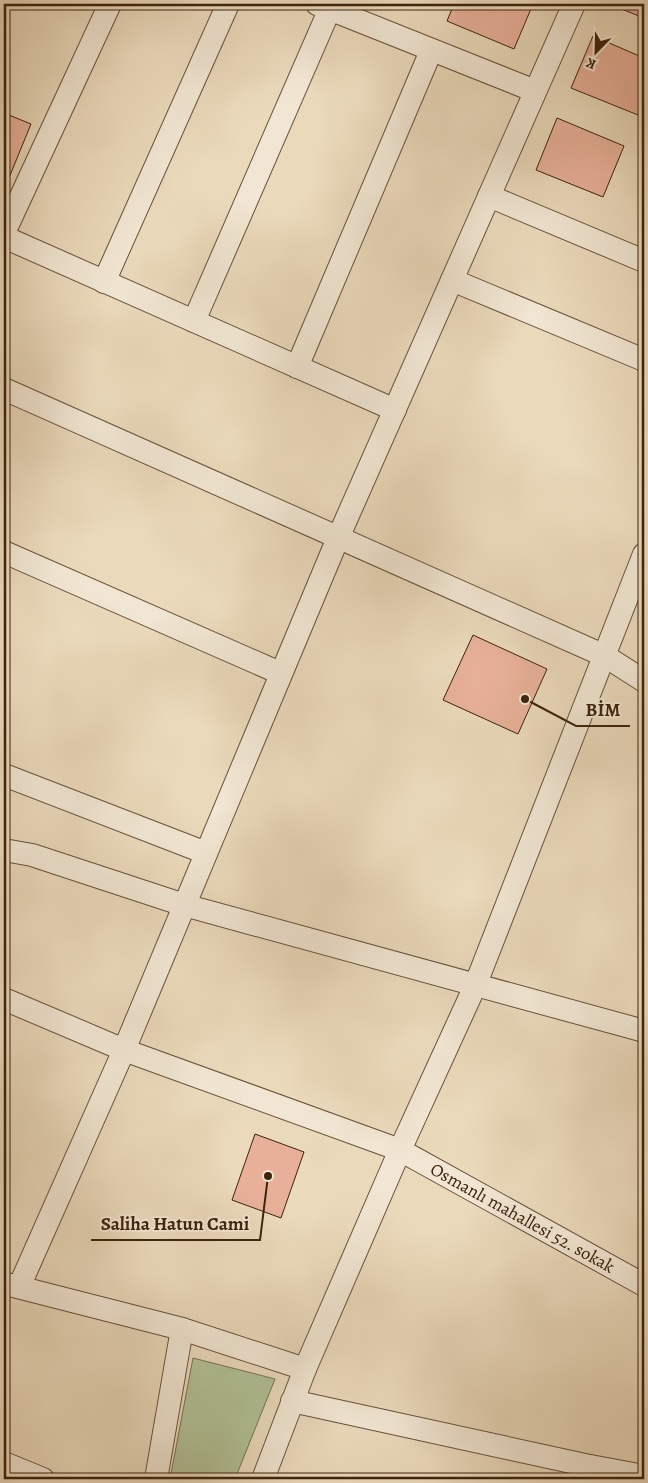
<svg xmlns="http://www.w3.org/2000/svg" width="648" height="1483" viewBox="0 0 648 1483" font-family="Alegreya,serif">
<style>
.green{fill:#b0c095;stroke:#767250}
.building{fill:#e8b099;stroke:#3c230c}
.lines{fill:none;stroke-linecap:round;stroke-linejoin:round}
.minor-casing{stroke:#685038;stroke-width:24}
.minor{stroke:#f1e6d3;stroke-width:22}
.labels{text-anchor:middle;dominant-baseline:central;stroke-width:4;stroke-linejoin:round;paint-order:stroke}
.street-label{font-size:18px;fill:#3c230c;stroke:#f1e6d3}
.leader{fill:none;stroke:#3c230c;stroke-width:2}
.callout-dot{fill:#3c230c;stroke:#f1e6d3;stroke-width:2}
.callout-label{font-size:19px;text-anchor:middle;font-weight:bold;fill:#3c230c;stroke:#f1e6d3;stroke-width:4;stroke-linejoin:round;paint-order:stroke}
</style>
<rect width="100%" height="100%" fill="#ead9bb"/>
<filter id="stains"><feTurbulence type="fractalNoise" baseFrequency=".004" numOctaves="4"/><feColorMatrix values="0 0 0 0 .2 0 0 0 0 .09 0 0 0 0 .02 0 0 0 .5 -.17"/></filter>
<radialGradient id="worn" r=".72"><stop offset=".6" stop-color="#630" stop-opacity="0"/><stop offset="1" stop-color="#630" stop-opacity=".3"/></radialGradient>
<path class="green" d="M 193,1358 L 275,1379 L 235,1479 L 170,1479 Z"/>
<path class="building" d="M 454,4 L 533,4 L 514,49 L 447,21 Z
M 609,4 L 644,4 L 644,18 Z
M 593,36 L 644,58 L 644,101 L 638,115 L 571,88 Z
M 4,113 L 31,124 L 4,190 Z
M 557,118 L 624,146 L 603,197 L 536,170 Z
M 473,635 L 547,669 L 518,734 L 443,700 Z
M 255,1134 L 304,1152 L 281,1218 L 232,1200 Z"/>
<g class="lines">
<g class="minor-casing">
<g id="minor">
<path d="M 317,4 L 535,91"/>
<path d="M 489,196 L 644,261"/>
<path d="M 4,233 L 110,4"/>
<path d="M 4,237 L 395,410"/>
<path d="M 452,280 L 644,360"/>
<path d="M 104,282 L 228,4"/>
<path d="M 194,321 L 332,4"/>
<path d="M 297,367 L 431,51"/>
<path d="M 4,389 L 605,656 L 644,681"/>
<path d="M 4,552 L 280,673"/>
<path d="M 4,775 L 206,853"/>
<path d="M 4,850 L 32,855 L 184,905 L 644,1031"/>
<path id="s1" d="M 4,999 L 124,1050 L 400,1150 L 644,1285"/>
<path d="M 6,1284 L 182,1329 L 305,1369"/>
<path d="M 19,1287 L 124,1050 L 338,538 L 574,4"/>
<path d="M 292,1401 L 585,1465 L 644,1476"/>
<path d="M 4,1463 L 43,1479"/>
<path d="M 156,1479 L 182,1329"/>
<path d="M 263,1479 L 305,1369 L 400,1150 L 475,986 L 644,554"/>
</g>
</g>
<use href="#minor" class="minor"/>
</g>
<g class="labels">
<g class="street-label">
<text stroke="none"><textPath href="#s1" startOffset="564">Osmanlı mahallesi 52. sokak</textPath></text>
</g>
</g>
<path class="leader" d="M525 699L576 726H630M268 1176L260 1240H91"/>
<g class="callout-dot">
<circle cx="525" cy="699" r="5"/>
<circle cx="268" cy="1176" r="5"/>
</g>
<g class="callout-label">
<text x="603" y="716">BİM</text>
<text x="175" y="1230">Saliha Hatun Cami</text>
</g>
<rect width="648" height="1483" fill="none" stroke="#ead9bb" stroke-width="20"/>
<rect x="5" y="5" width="638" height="1473" fill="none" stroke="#3c230c" stroke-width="2.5"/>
<rect x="10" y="10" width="628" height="1463" fill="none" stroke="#3c230c"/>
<g transform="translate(596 52) rotate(203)" stroke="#f1e6d3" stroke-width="4" paint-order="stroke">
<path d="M0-4L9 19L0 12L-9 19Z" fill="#3c230c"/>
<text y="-8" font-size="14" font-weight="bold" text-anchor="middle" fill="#3c230c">K</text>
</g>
<rect width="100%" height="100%" filter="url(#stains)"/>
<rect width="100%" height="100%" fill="url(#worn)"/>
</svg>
